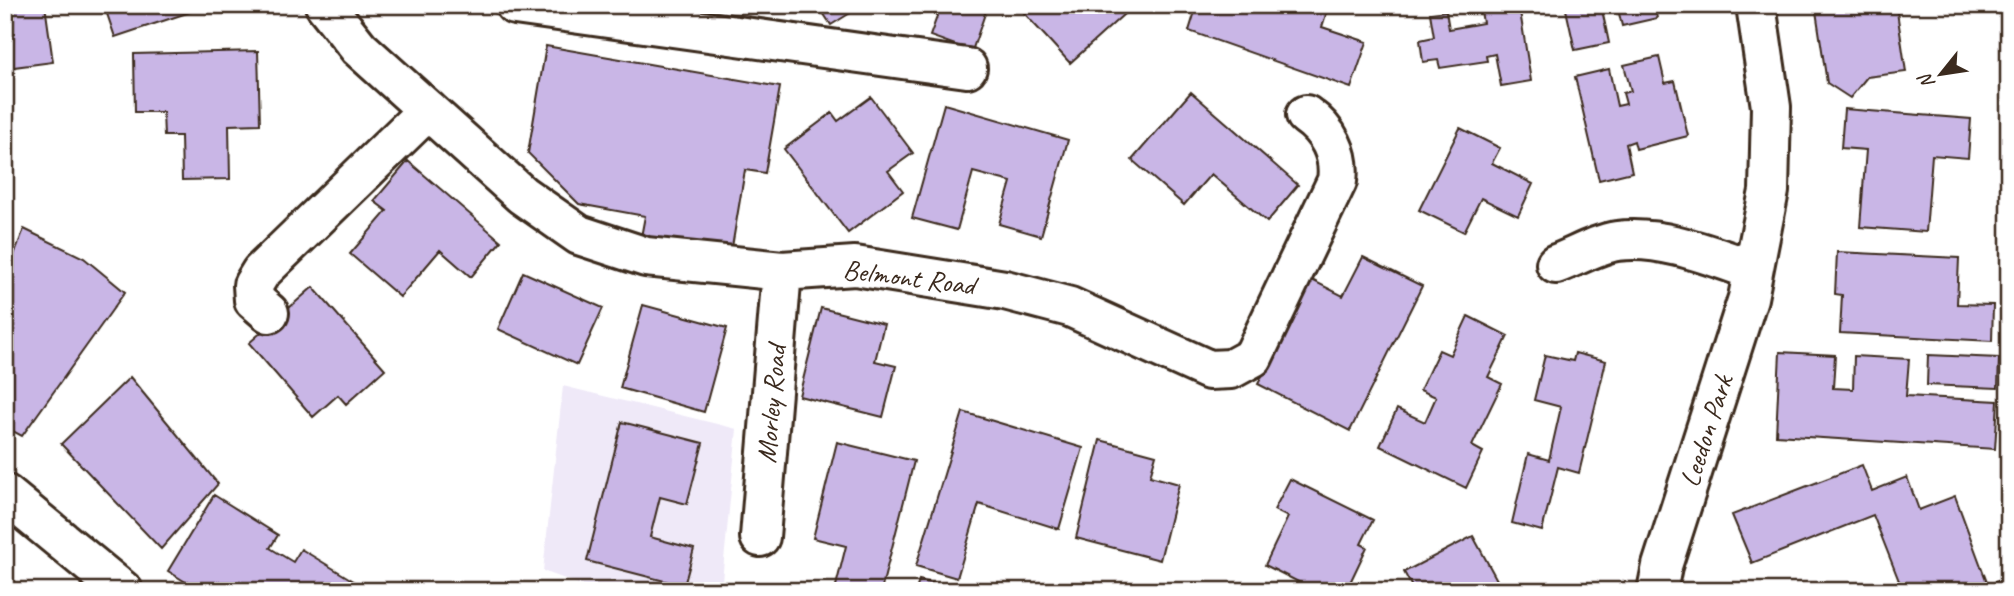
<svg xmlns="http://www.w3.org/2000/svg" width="2014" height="596" viewBox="0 0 2014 596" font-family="Caveat,sans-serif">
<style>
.built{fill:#efe9f8}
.building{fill:#c9b6e6;stroke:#3b2a1e;stroke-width:2}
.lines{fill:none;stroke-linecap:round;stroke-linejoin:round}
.minor-casing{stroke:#3b2a1e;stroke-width:44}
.minor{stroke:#fff;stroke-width:38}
.labels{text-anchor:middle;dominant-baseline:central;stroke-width:7;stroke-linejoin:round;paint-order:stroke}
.street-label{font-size:28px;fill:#3b2a1e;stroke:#fff}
</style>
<rect width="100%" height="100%" fill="#fff"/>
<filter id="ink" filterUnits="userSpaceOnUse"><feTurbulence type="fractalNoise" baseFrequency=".0143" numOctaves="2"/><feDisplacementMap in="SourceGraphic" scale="14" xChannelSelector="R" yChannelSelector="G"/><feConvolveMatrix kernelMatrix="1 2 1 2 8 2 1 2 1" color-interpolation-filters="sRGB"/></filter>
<g filter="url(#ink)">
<path class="built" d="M 563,386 L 737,429 L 721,591 L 598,591 L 543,571 Z"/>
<path class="building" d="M 5,5 L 45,5 L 53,62 L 6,68 Z
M 104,5 L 211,5 L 115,37 Z
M 818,5 L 863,5 L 831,25 Z
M 923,5 L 988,5 L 972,51 L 930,36 L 939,11 Z
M 1032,5 L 1134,5 L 1070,63 L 1024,13 Z
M 1197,5 L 1329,5 L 1322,27 L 1367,42 L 1351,88 L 1189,31 Z
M 1480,5 L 1519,5 L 1531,81 L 1501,86 L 1495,54 L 1486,56 L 1487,61 L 1440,68 L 1438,60 L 1423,62 L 1420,40 L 1434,37 L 1430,13 L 1446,11 L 1449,29 L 1483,23 Z
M 1565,5 L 1601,5 L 1609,43 L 1575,50 Z
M 1617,5 L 1654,5 L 1657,18 L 1622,26 Z
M 1854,5 L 1896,5 L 1906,72 L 1867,77 L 1850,98 L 1827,83 L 1816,11 Z
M 1985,5 L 2009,5 L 2009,18 Z
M 546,46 L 780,87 L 765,173 L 745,170 L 731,253 L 641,237 L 645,216 L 579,204 L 528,153 Z
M 258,51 L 260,124 L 229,125 L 230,179 L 182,180 L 181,136 L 164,136 L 163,112 L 135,112 L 134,54 Z
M 1659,57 L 1665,83 L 1675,81 L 1688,136 L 1636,149 L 1634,141 L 1626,144 L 1632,172 L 1599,180 L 1575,77 L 1609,69 L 1617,106 L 1626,104 L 1623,93 L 1631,91 L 1624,65 Z
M 1191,92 L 1298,185 L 1267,222 L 1211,174 L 1184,205 L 1132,160 Z
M 871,97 L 913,153 L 888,171 L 903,191 L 848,233 L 784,149 L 832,113 L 838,121 Z
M 944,104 L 1068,140 L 1041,236 L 999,224 L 1011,182 L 973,172 L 957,230 L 912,218 Z
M 1844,109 L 1971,119 L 1968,158 L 1932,155 L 1926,232 L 1860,227 L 1866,150 L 1841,148 Z
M 1460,128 L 1500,148 L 1492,163 L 1533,184 L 1518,216 L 1481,198 L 1464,232 L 1419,210 Z
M 408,161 L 501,241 L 471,277 L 440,250 L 400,297 L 350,254 L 387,211 L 374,201 Z
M 24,229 L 84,258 L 125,292 L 22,436 L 5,427 L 5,278 Z
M 1837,252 L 1959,258 L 1957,304 L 1993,305 L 1992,341 L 1840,333 L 1842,295 L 1835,294 Z
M 1363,257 L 1422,286 L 1350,431 L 1258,384 L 1310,279 L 1343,296 Z
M 523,272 L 603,308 L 577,365 L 498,329 Z
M 313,287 L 385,369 L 346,404 L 338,395 L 313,417 L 249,343 Z
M 643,305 L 727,328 L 704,412 L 620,388 Z
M 821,308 L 884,324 L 875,361 L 896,366 L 883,417 L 799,396 Z
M 1468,316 L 1508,336 L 1488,377 L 1502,384 L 1472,446 L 1483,452 L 1466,488 L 1380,446 L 1397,409 L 1425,422 L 1436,397 L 1420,390 L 1439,350 L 1450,355 Z
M 1780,352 L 1835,355 L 1833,388 L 1853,389 L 1854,356 L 1909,359 L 1906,396 L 1998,401 L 1995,449 L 1776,435 Z
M 1575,353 L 1606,361 L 1579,473 L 1558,467 L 1542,531 L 1512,523 L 1528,454 L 1549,460 L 1561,407 L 1534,400 L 1545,355 L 1573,361 Z
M 1928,355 L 1999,358 L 1998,388 L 1927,385 Z
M 130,377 L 218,484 L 161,549 L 61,444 Z
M 963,412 L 1083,448 L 1059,529 L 979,504 L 957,578 L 916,566 Z
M 622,422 L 703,443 L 687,504 L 660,497 L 650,537 L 694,549 L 684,586 L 587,561 Z
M 1100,440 L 1156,455 L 1150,476 L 1179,484 L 1160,560 L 1076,538 Z
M 837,442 L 914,461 L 881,591 L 835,590 L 846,546 L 813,538 Z
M 1862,465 L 1872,491 L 1907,477 L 1919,510 L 1955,496 L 1988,585 L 2003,579 L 2007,591 L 1903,591 L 1873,515 L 1752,563 L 1732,515 Z
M 1290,479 L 1373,520 L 1361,544 L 1367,547 L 1346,591 L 1316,591 L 1265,565 L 1288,517 L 1274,510 Z
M 214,495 L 278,535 L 270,548 L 293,562 L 301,549 L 362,586 L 359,591 L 200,591 L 168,571 Z
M 1473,536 L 1503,591 L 1414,591 L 1404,572 Z
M 919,580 L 965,591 L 916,591 Z"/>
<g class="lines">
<g class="minor-casing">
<path id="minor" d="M 325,5 L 359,48 L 522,195 L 579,235 L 646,257 L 782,271 L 855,266 L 1005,290 L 1070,307 L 1209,370 L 1231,369 L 1253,357 L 1337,181 C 1341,154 1328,130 1306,115
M 515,5 L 967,68
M 1556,264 C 1575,257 1597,244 1617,241 C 1661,235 1712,256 1753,270
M 269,313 L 254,300 L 253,285 L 261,272 L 428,110
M 5,494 L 123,591
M 760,537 L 782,271
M 1657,591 L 1662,566 L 1748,298 L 1769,191 L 1771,107 L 1756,5"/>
</g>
<use href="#minor" class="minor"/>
</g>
</g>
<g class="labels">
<g class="street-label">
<text transform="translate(909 277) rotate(7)">Belmont Road</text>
<text transform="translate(771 404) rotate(-85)">Morley Road</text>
<text transform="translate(1706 431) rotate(-72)">Leedon Park</text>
</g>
</g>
<rect width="2014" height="596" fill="none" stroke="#fff" stroke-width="28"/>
<rect x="14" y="14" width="1986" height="568" fill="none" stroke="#3b2a1e" stroke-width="2.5" filter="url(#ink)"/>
<g transform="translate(1941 74) rotate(240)" stroke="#ffffff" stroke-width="5" paint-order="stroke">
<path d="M0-5L12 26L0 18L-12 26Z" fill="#3b2a1e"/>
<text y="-10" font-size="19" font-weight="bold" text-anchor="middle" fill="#3b2a1e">N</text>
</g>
</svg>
